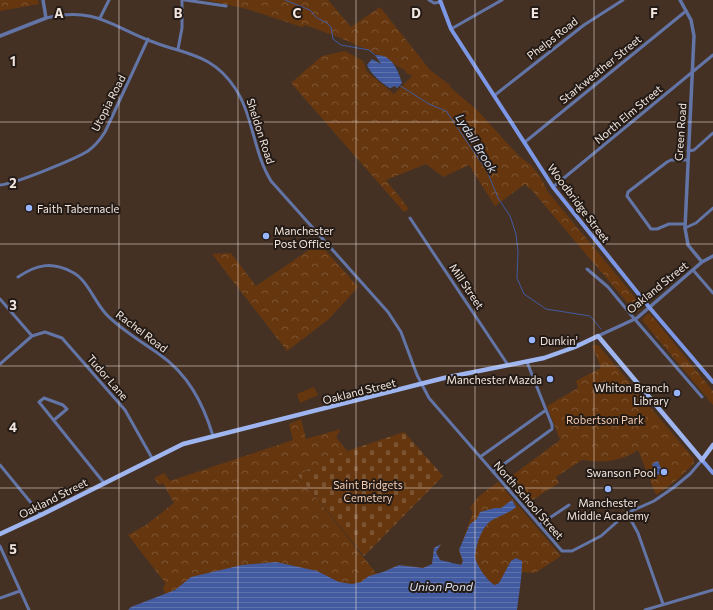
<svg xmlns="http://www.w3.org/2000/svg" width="713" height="610" viewBox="0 0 713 610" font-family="Commissioner,sans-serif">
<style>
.grass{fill:#66370f}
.forest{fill:url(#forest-crowns)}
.cemetery{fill:url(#cemetery-stones)}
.water{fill:url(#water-rules)}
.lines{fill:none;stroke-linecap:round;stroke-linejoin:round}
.stream{stroke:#425a9f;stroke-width:1}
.minor{stroke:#6375a6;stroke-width:3}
.tertiary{stroke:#6375a6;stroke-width:3.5}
.secondary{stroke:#7b97e5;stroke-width:4}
.primary{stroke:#9eb5f0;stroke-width:4.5}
.grid{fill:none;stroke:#f3e7df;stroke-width:1;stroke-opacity:0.55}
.poi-dot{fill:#99b5fd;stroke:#241b16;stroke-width:1.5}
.labels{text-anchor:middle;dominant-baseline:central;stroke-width:4;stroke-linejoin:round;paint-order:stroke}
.street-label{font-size:11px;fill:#f3e7df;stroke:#241b16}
.poi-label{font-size:11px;fill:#f3e7df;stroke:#241b16;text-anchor:start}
.park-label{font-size:11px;fill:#f3cbb0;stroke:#241b16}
.water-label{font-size:12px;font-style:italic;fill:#d8e0f4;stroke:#241b16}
.grid-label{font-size:13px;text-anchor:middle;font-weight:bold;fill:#f3e7df;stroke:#241b16;stroke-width:4;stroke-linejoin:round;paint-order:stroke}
</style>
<defs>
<pattern id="forest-crowns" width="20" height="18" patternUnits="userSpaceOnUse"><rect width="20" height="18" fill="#66370f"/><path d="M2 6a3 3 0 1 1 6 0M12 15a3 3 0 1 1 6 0" fill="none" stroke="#7c5432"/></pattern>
<pattern id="cemetery-stones" width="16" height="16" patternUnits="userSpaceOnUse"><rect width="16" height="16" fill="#66370f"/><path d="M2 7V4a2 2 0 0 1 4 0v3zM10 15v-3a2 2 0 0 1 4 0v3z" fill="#7c5432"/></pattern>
<pattern id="water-rules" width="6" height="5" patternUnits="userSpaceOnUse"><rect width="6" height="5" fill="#425a9f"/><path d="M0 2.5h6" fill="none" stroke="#5e72ac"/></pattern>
</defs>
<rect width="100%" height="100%" fill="#443124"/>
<path class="grass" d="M 314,387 L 318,395 L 300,403 L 297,394 Z"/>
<path class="forest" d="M 0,0 L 38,0 L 39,4 L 0,11 Z
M 207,0 L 328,0 L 351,27 L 380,7 L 430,70 L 451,86 L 450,87 L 477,110 L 519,156 L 531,165 L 541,178 L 548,192 L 643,307 L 636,313 L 530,188 L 529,189 L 525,184 L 495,206 L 469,165 L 443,177 L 426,164 L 386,180 L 409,209 L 404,212 L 291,83 L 322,56 L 345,51 L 363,61 L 367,72 L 394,94 L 412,76 L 405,72 L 406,71 C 374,51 340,37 305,25 L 302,27 L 247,9 Z
M 319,243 L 358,287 L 329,319 L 287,351 L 212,254 L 231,253 L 256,286 Z
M 647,314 L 650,314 L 713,391 L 713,405 L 642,320 Z
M 592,345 L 598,345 L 694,459 L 694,463 L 678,479 L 656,495 L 638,450 C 621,462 601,463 582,460 L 556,477 L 559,483 L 526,504 L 506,480 L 560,440 L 547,406 L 578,388 L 576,381 L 601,368 Z
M 301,419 L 306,439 L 341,429 L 336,437 L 347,451 L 298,475 L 376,573 C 385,574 392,565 401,565 C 414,565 419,571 432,564 L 434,548 L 441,544 L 436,552 L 440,560 L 451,564 L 463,564 L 459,551 L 473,512 L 470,508 L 478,497 L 498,482 L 561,556 L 535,573 L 522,572 L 519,585 L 517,610 L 128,610 L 131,607 L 165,594 L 163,587 L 166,584 L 128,535 L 146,525 L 174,503 L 163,483 L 159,485 L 154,478 L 164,473 L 170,481 L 293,440 L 289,424 Z"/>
<path class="cemetery" d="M 404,432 L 443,476 L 364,556 L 298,475 L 341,453 Z"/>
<path class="water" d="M 375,55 C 392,54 398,70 402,83 L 397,88 L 395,86 L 390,88 C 381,83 371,74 367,65 L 372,59 L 381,64 Z
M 658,461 L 663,473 L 657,475 L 652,464 Z
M 512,500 L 516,507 C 509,513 502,515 494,519 C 482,525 476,544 475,557 C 477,566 487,581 495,585 L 499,583 L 511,561 L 516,558 L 522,561 C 522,577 519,594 517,610 L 128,610 L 131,607 L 175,590 L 191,577 L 242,565 L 276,562 L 317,571 L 339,582 L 352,584 L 361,582 L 369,576 L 383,572 L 399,565 L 423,568 L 432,564 L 434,548 L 441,544 L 436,552 L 440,560 L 461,565 L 463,561 L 459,550 L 470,524 L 477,519 L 480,512 L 495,508 L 501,508 Z"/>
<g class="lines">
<path class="stream" d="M 285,0 L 310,10 L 317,18 L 327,23 L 331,27 L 333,39 L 341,45 L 369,50 L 375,55
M 399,85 L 429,104 L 446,111 L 487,171 L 498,198 L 510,216 L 516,234 L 518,252 L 517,278 L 524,294 L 546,309 L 590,316 L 601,329"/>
<path class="minor" d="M 185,0 L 226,6
M 429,0 L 434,3 L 441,2
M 46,18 C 97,6 113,28 156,43 C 189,55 213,55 235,88 C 254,117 253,152 271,181 L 388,312 L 401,332 L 417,375 L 429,398 L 562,551 L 572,551 L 601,536 L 627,513 L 654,501 L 673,488 L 690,474 L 702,460
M 100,18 L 109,0
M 451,29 L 502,0
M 178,49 L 182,28 L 182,0
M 495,95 L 584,25 L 623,0
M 525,142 L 686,11
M 688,151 L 694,150 L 713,133
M 0,185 C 15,184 75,159 88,151 C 95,146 100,140 105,132 L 148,39
M 553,187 L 713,55
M 410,218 L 508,365
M 685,224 L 669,224 L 657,229 L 651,229 L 627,196 L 628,192 L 667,162 L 671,160 L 687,160
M 685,228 L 696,223 L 713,208
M 587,269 L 608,287 L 632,316 L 702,397
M 693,270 L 713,293
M 18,277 C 36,265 51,261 72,272 C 87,279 94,301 106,314 C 121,330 141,341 159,354 C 188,374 203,403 213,436
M 0,299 L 32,336 L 45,332 L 62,338 L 125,410 L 152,458
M 0,364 L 32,336
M 54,420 L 67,409 L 63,405 L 44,398 L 39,402 L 104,483
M 480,457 L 546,410
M 0,465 L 41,515
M 493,472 L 552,429 L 552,425 L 527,362
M 627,513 L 638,533 L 663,604
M 539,525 L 569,505
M 0,546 L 29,610
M 0,598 L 20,591
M 645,610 L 713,590"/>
<path class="tertiary" d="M 680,0 L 691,20 L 694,36 L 685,228 L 688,245 L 702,262
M 0,36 L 46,18 L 43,0
M 598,336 L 637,318 L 702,262 L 713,256"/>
<path class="secondary" d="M 440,0 L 451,29 L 553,187 L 649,307 L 713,382
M 702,460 L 713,473"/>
<path class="primary" d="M 0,534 L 41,515 L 183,444 L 444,378 L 544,358 L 575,347 L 598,336 L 702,460 L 713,445"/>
</g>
<path class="grid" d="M 119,0 L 119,610M 238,0 L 238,610M 356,0 L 356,610M 475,0 L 475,610M 594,0 L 594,610M 0,122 L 713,122M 0,244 L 713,244M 0,366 L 713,366M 0,488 L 713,488"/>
<g class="poi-dot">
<circle cx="29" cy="208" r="4"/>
<circle cx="266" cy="236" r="4"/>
<circle cx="532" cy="340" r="4"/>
<circle cx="550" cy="379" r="4"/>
<circle cx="677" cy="393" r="4"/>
<circle cx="664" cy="472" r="4"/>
<circle cx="608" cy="489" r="4"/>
</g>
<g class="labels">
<g class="street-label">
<text transform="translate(552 38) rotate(-38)">Phelps Road</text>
<text transform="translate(600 69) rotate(-39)">Starkweather Street</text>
<text transform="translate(108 103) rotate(-63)">Utopia Road</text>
<text transform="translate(628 114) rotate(-40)">North Elm Street</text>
<text transform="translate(261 131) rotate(72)">Sheldon Road</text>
<text transform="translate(680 132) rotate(-86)">Green Road</text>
<text transform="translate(579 203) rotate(53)">Woodbridge Street</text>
<text transform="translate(467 286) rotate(56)">Mill Street</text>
<text transform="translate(657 287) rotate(-39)">Oakland Street</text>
<text transform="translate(142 331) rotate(37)">Rachel Road</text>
<text transform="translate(108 377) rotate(49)">Tudor Lane</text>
<text transform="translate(359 391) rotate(-14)">Oakland Street</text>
<text transform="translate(53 498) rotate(-27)">Oakland Street</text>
<text transform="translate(529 500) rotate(49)">North School Street</text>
</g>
<g class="poi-label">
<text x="37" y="208">Faith Tabernacle</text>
<text x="274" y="230">Manchester<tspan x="274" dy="13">Post Office</tspan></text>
<text x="540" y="340">Dunkin'</text>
<text x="542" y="379" text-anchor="end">Manchester Mazda</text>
<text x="669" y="387" text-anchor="end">Whiton Branch<tspan x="669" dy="13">Library</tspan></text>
<text x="656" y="472" text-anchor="end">Swanson Pool</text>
<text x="608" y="502" text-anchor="middle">Manchester<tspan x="608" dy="13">Middle Academy</tspan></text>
</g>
<g class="park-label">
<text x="605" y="419">Robertson Park</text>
<text x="368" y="484">Saint Bridgets<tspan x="368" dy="13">Cemetery</tspan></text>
</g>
<g class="water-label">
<text transform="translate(477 143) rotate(58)">Lydall Brook</text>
<text x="441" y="586">Union Pond</text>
</g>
</g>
<g class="grid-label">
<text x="59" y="18">A</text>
<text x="178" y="18">B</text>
<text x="297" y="18">C</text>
<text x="416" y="18">D</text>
<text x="535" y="18">E</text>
<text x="654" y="18">F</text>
<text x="13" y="66">1</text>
<text x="13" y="188">2</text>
<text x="13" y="310">3</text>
<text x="13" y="432">4</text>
<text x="13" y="554">5</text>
</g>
</svg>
